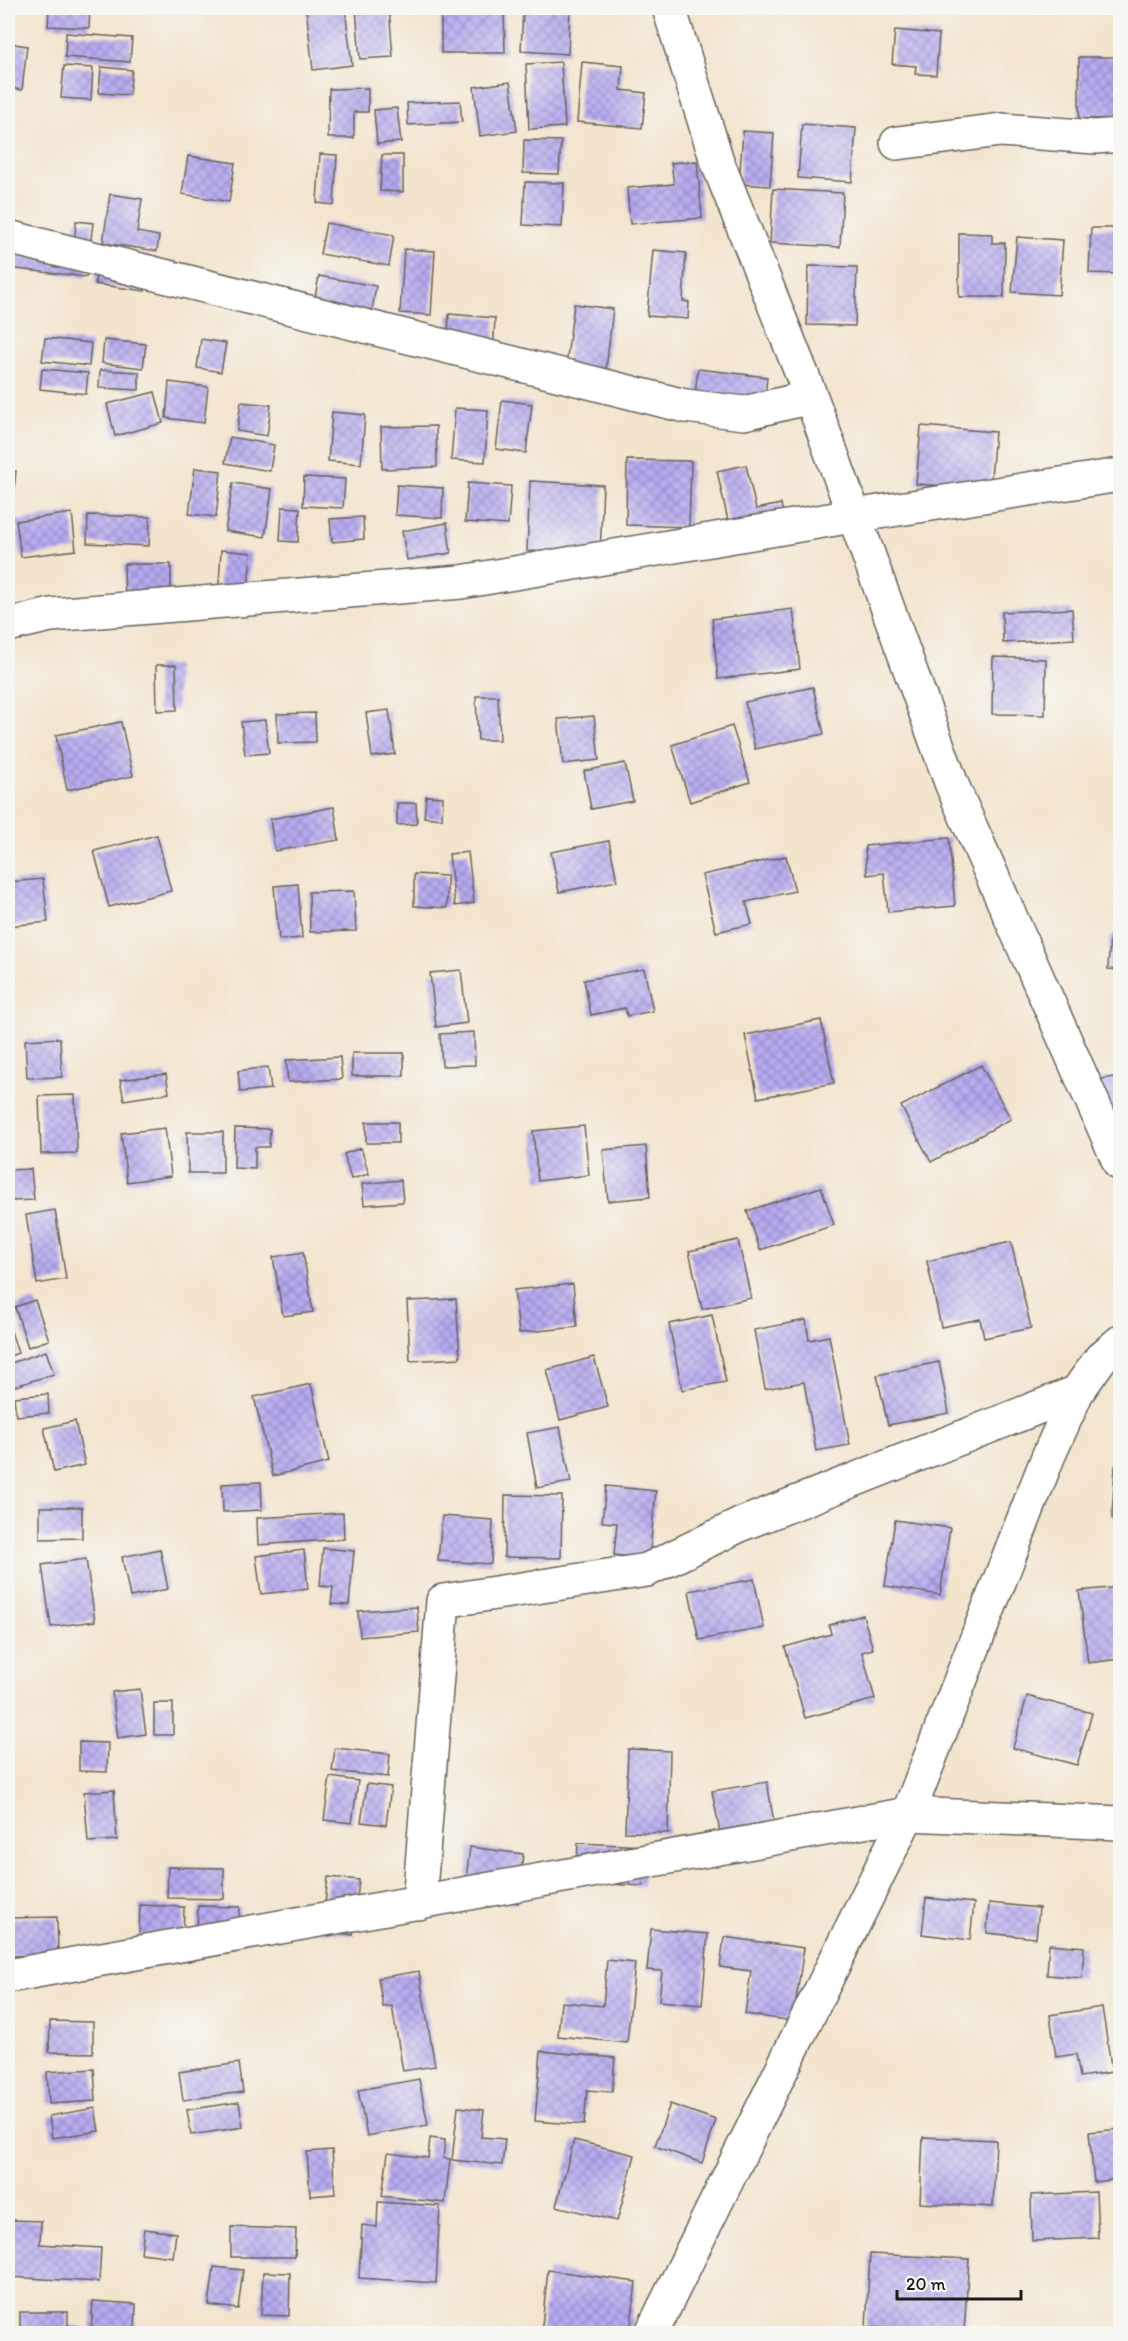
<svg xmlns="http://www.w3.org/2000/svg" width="1128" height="2341" viewBox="0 0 1128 2341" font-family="Itim,sans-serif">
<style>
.building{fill:url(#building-cross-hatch)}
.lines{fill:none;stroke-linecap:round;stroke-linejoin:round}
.street-casing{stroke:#67625a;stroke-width:36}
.street{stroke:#fff;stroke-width:33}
</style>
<defs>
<pattern id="building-cross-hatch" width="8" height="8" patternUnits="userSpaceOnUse" patternTransform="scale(1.5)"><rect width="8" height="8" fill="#b7aaf1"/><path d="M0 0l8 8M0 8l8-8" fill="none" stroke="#948ac2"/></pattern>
</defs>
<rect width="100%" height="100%" fill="#f6f6f2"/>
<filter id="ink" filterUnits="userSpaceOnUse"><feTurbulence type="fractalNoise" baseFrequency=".0167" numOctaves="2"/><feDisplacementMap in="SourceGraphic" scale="12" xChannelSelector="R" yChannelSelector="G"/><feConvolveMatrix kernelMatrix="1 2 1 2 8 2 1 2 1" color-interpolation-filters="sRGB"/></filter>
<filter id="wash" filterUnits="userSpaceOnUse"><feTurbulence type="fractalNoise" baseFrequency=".008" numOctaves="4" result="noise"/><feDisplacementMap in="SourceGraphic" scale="24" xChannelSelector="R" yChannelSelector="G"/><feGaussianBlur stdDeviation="1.35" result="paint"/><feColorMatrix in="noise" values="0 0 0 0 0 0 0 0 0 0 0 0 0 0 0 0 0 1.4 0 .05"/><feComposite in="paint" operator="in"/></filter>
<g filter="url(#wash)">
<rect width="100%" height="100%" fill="#f3e4ce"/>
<g id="blocks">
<path class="building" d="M 49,8 L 90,8 L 89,28 L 48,26 Z
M 139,8 L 174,8 L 174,10 L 139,10 Z
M 306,8 L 345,8 L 352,65 L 313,70 Z
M 356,8 L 389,8 L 393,57 L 360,59 Z
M 441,8 L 504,8 L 505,53 L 441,53 Z
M 523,8 L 570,8 L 568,54 L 521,51 Z
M 895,30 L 939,34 L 936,75 L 915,74 L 916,66 L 892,64 Z
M 66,33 L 132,38 L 130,62 L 65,57 Z
M 8,43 L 27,46 L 22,90 L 8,88 Z
M 1079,57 L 1120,57 L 1120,119 L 1079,119 Z
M 561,62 L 565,127 L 529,129 L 526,64 Z
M 582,62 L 623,66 L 621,90 L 646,93 L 642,128 L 577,122 Z
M 64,66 L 93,68 L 91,100 L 61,98 Z
M 101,67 L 132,70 L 129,95 L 99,93 Z
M 510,82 L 517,131 L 480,136 L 474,87 Z
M 368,88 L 368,112 L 354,112 L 354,138 L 328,138 L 329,89 Z
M 460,101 L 462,122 L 408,125 L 407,103 Z
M 397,108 L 401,142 L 377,144 L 374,110 Z
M 802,124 L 856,128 L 852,182 L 798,178 Z
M 743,131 L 774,133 L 770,186 L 739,184 Z
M 524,140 L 561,141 L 559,174 L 523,173 Z
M 320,154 L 337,155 L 334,205 L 317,203 Z
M 382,155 L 403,155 L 403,192 L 380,191 Z
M 188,156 L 235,163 L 229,202 L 182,194 Z
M 697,161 L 702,218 L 630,224 L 627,188 L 674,184 L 671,163 Z
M 525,182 L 564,183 L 562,227 L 523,225 Z
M 773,189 L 843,193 L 840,247 L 770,243 Z
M 110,194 L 142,199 L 137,232 L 159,236 L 157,251 L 103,243 Z
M 1115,200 L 1120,200 L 1120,274 L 1089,273 L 1091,228 L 1115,228 Z
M 76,221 L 93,223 L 86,277 L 8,268 L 12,239 L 74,246 Z
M 326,223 L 394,235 L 389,266 L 320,254 Z
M 959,233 L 992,234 L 992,243 L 1005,243 L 1004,297 L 959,297 Z
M 1017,237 L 1063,240 L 1059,295 L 1012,292 Z
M 404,249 L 435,251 L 431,315 L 400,313 Z
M 99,250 L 150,256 L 145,291 L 95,284 Z
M 653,250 L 686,253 L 683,301 L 689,302 L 688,319 L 647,316 Z
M 808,266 L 857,267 L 855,326 L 807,325 Z
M 319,276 L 376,286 L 369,328 L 311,318 Z
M 574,304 L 613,309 L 606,370 L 566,365 Z
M 449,314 L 495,318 L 493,355 L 447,351 Z
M 45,338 L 91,343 L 89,366 L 42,361 Z
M 201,339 L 226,343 L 221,372 L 197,368 Z
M 104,340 L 146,344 L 143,368 L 102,363 Z
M 42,369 L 88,373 L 86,394 L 40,389 Z
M 698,369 L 767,377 L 762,428 L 692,420 Z
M 100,370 L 139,372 L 139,390 L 99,388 Z
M 169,382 L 208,387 L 204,423 L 166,418 Z
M 155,392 L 163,423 L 115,436 L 107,404 Z
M 502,400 L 532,404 L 526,453 L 496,449 Z
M 241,402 L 271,405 L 267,436 L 237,431 Z
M 455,408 L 488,410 L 485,462 L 451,460 Z
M 332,412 L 365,415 L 361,464 L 328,461 Z
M 436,426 L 437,467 L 382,469 L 381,427 Z
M 921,426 L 995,432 L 990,489 L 916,484 Z
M 230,437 L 274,445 L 270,471 L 225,463 Z
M 627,460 L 691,461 L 689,527 L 626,525 Z
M 746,465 L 756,509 L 781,504 L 789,540 L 735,552 L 717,471 Z
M 195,468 L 221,471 L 216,517 L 189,514 Z
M 8,471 L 16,471 L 12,508 L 8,507 Z
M 304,477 L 345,479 L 343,508 L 303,506 Z
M 530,481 L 603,485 L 600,554 L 527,551 Z
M 233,483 L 272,489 L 265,537 L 225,531 Z
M 468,483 L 511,486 L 508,525 L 465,522 Z
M 397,485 L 443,488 L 442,518 L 395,515 Z
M 282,507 L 300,508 L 298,542 L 280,541 Z
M 72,513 L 76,550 L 21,557 L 16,521 Z
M 88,515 L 150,517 L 149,546 L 87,543 Z
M 363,517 L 364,539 L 332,542 L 330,519 Z
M 447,523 L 451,553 L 407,560 L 402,531 Z
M 221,550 L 251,553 L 247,603 L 218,600 Z
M 124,564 L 171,564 L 171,608 L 125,608 Z
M 793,609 L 800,669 L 718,679 L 712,619 Z
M 1072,609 L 1074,639 L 1003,643 L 1002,612 Z
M 993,657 L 1046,659 L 1045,715 L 992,714 Z
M 156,665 L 176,665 L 177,710 L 157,711 Z
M 813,687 L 824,734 L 755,749 L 745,702 Z
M 476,696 L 498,696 L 500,740 L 478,740 Z
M 389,710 L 395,754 L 372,757 L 366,713 Z
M 315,713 L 316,742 L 278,743 L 277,714 Z
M 594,716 L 599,760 L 563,764 L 558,719 Z
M 265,720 L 269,753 L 245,755 L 241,722 Z
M 121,722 L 133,776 L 67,790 L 56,735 Z
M 732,726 L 750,782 L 690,802 L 672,745 Z
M 625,763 L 633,801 L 591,809 L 584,771 Z
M 426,796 L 443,797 L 442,819 L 424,817 Z
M 397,803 L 416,803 L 417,824 L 397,825 Z
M 334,807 L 339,840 L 275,851 L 270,819 Z
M 157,835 L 171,891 L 109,907 L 94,851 Z
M 949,838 L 955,906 L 888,912 L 884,873 L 867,875 L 865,846 Z
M 609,841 L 617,881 L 559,892 L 551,852 Z
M 468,852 L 474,903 L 455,906 L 449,854 Z
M 786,856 L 795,891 L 746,902 L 752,924 L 716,932 L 702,875 Z
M 414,874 L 447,876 L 447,908 L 414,906 Z
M 43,879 L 48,922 L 8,926 L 8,882 Z
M 298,884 L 302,938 L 279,940 L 274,886 Z
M 354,891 L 356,931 L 310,932 L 309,892 Z
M 1110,935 L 1120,936 L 1120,970 L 1108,969 Z
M 644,969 L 653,1011 L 627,1016 L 625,1008 L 591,1015 L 584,980 Z
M 461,970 L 467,1023 L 436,1027 L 430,973 Z
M 821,1020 L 834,1083 L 758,1098 L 745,1035 Z
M 474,1032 L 475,1065 L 442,1066 L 440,1034 Z
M 60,1038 L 62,1077 L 27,1078 L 25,1040 Z
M 352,1053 L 404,1053 L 404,1076 L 352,1076 Z
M 340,1057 L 342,1079 L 288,1082 L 286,1060 Z
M 981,1065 L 1011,1119 L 931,1162 L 901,1106 Z
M 268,1067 L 271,1089 L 240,1092 L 238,1071 Z
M 166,1074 L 169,1093 L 124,1100 L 120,1080 Z
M 1120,1076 L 1120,1155 L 1090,1081 Z
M 75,1095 L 77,1153 L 41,1154 L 39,1096 Z
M 366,1122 L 398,1122 L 398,1143 L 366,1143 Z
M 584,1126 L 589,1175 L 538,1181 L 533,1131 Z
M 165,1128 L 171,1176 L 127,1182 L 121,1133 Z
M 235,1128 L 270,1129 L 269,1147 L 255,1147 L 255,1169 L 234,1168 Z
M 187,1132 L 223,1132 L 223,1173 L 188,1173 Z
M 646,1146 L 650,1197 L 608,1201 L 603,1150 Z
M 361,1148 L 369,1174 L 351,1179 L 344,1154 Z
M 31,1169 L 34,1200 L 9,1201 L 8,1170 Z
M 401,1180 L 403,1202 L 364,1205 L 362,1184 Z
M 821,1187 L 834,1225 L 760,1250 L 747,1211 Z
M 55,1210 L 66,1279 L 37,1284 L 26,1215 Z
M 738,1240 L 751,1298 L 702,1309 L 689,1251 Z
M 1011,1242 L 1031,1328 L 984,1338 L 980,1319 L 941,1327 L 927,1261 Z
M 303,1252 L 313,1312 L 283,1316 L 273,1257 Z
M 573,1284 L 577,1327 L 519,1333 L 514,1290 Z
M 456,1299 L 460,1358 L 410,1361 L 407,1301 Z
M 35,1300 L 49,1340 L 28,1347 L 15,1307 Z
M 712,1315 L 726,1382 L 682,1390 L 669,1324 Z
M 806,1320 L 809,1340 L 829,1336 L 850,1445 L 816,1451 L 804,1382 L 765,1389 L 754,1330 Z
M 8,1322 L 18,1353 L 8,1357 Z
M 46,1351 L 54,1374 L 9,1388 L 8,1364 Z
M 594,1357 L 608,1407 L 560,1420 L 547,1370 Z
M 939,1362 L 949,1413 L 888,1425 L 877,1375 Z
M 311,1384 L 329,1462 L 273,1476 L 254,1397 Z
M 48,1394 L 49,1413 L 16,1416 L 14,1397 Z
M 75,1421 L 85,1465 L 54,1472 L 44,1428 Z
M 560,1427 L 571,1482 L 537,1488 L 527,1433 Z
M 1115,1466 L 1120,1467 L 1120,1519 L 1112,1518 Z
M 261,1482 L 262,1510 L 223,1512 L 222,1484 Z
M 606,1486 L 656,1491 L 649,1559 L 614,1555 L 617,1523 L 602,1522 Z
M 505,1495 L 562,1496 L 561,1558 L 504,1557 Z
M 40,1507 L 82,1507 L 82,1538 L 40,1539 Z
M 343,1513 L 344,1539 L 258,1545 L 257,1518 Z
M 442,1516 L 493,1520 L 491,1564 L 438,1561 Z
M 895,1520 L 950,1528 L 940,1595 L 885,1586 Z
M 323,1548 L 354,1551 L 349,1605 L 331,1604 L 333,1587 L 320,1586 Z
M 160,1549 L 168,1589 L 130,1597 L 122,1557 Z
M 304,1550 L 308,1589 L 261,1594 L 256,1556 Z
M 86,1559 L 95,1621 L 51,1627 L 42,1565 Z
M 754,1579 L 764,1628 L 699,1640 L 689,1591 Z
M 1120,1587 L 1120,1659 L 1088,1663 L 1079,1591 Z
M 417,1607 L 419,1632 L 360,1637 L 358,1611 Z
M 863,1615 L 873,1649 L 862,1652 L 875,1699 L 805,1718 L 785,1647 L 831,1634 L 829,1625 Z
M 140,1689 L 146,1734 L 118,1738 L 112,1692 Z
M 1027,1696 L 1092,1713 L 1077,1765 L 1013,1748 Z
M 154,1703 L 173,1703 L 173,1735 L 154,1735 Z
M 79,1742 L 108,1743 L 107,1772 L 79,1771 Z
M 335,1748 L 390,1754 L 388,1777 L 332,1771 Z
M 628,1749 L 670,1751 L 668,1833 L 625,1832 Z
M 330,1777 L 358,1781 L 352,1823 L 324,1820 Z
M 767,1782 L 776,1834 L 722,1843 L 712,1791 Z
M 367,1784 L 391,1787 L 386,1825 L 361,1822 Z
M 114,1790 L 117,1840 L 88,1842 L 84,1792 Z
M 578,1843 L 645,1846 L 643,1886 L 576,1882 Z
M 470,1847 L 523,1854 L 518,1903 L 464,1896 Z
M 168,1867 L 224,1868 L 224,1899 L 167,1898 Z
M 328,1877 L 359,1880 L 353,1935 L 322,1931 Z
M 926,1898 L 974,1903 L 970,1940 L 922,1934 Z
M 989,1903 L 1039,1908 L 1036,1938 L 987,1933 Z
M 140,1905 L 184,1907 L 183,1938 L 139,1935 Z
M 198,1906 L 240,1907 L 238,1935 L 197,1934 Z
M 57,1917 L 58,1955 L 9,1956 L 9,1918 Z
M 651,1929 L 708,1934 L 702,2005 L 659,2001 L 662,1971 L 647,1970 Z
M 724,1937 L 804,1948 L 793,2021 L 745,2014 L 751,1971 L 720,1967 Z
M 1049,1944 L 1084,1947 L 1082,1978 L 1047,1975 Z
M 607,1960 L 635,1963 L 627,2043 L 558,2036 L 561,2002 L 603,2006 Z
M 419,1971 L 435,2066 L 403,2071 L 392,2006 L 383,2007 L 378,1978 Z
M 1102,2007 L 1112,2072 L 1080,2077 L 1076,2054 L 1056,2057 L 1050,2015 Z
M 50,2021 L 93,2022 L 93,2053 L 49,2052 Z
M 541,2051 L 615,2058 L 612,2092 L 587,2090 L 584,2125 L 535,2121 Z
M 239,2063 L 243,2092 L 183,2100 L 179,2072 Z
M 94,2069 L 96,2101 L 49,2104 L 47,2072 Z
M 419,2079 L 428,2125 L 367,2136 L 358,2090 Z
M 239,2102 L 243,2127 L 191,2135 L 187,2110 Z
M 670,2104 L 716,2120 L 702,2163 L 655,2146 Z
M 458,2107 L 484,2110 L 481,2137 L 505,2139 L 502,2165 L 452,2160 Z
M 95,2108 L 99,2131 L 52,2138 L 49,2116 Z
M 1120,2129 L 1120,2179 L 1094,2182 L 1089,2132 Z
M 923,2137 L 996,2140 L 993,2207 L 920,2203 Z
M 430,2138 L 445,2140 L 443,2158 L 450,2159 L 445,2203 L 382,2196 L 388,2153 L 428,2158 Z
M 574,2140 L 635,2155 L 617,2221 L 556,2206 Z
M 332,2150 L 335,2194 L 310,2196 L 307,2152 Z
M 1096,2192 L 1098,2238 L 1032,2241 L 1031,2195 Z
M 378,2202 L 440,2206 L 436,2283 L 359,2278 L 362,2225 L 377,2227 Z
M 8,2220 L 41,2221 L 40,2244 L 101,2248 L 99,2282 L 8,2277 Z
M 231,2227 L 296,2229 L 295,2257 L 231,2257 Z
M 144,2229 L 176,2233 L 173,2257 L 141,2253 Z
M 870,2254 L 969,2259 L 964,2332 L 866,2327 Z
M 214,2267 L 243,2270 L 238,2309 L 209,2305 Z
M 548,2270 L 636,2282 L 630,2334 L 597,2331 L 597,2334 L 541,2334 Z
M 263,2272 L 290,2273 L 289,2316 L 261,2315 Z
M 93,2301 L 136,2304 L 135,2334 L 91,2334 Z
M 20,2312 L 68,2312 L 68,2326 L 79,2326 L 79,2334 L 20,2334 Z"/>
</g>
</g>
<g filter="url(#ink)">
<use href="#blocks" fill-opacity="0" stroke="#67625a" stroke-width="1.5"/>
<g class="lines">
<g class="street-casing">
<path id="street" d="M 669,8 L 717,161 L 811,397 L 952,785 L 1120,1164
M 897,143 L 1001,130 L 1095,137 L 1120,135
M 8,237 L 685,406 L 744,413 L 811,397
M 8,625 L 51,615 L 461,582 L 853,516 L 1120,475
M 419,1903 L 443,1601 L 647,1570 L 742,1524 L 1077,1392
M 8,1976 L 908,1814 L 1120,1823
M 651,2334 L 908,1814 L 1048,1457 L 1077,1392 L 1101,1358 L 1120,1342"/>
</g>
<use href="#street" class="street"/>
</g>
</g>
<rect width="1128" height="2341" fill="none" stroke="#f6f6f2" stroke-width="30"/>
<path d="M897 2290v9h124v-9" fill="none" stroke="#1c1c1c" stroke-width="3"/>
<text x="906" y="2290" font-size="18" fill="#1c1c1c" stroke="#f6f6f2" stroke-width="4.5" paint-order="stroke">20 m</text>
</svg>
